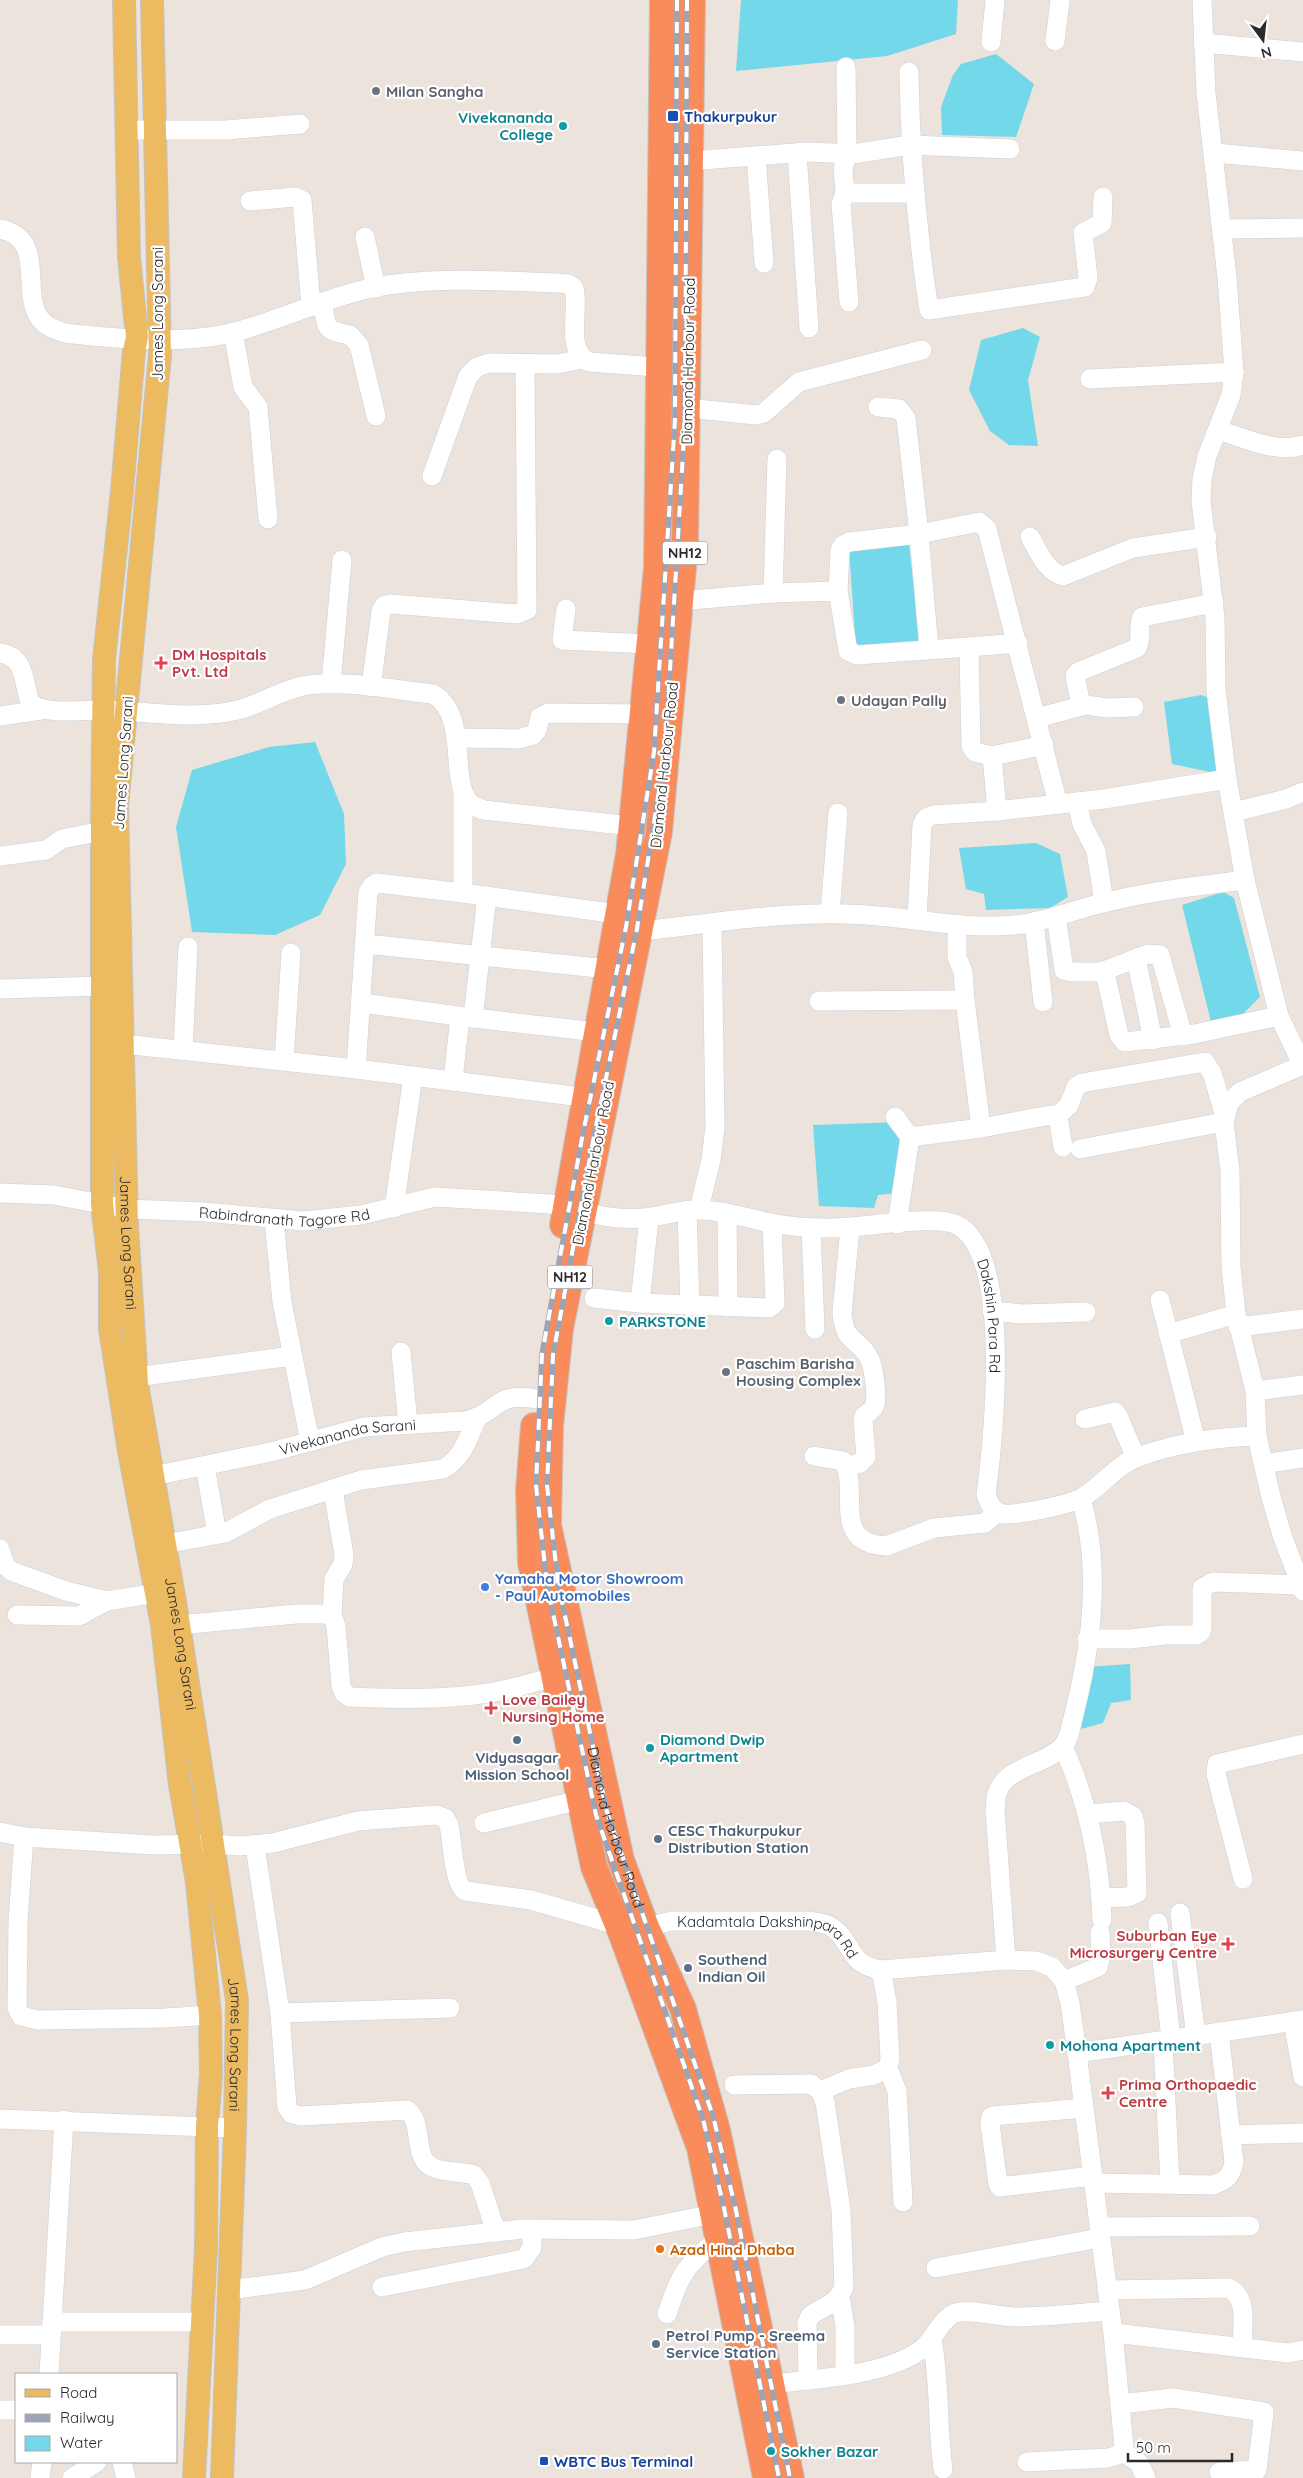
<svg xmlns="http://www.w3.org/2000/svg" width="1303" height="2478" viewBox="0 0 1303 2478" font-family="Quicksand,sans-serif">
<style>
.water{fill:#72d8ea}
.lines{fill:none;stroke-linecap:round;stroke-linejoin:round}
.minor-casing{stroke:#cad0db;stroke-width:20}
.major-casing{stroke:#c3c3c3;stroke-width:24}
.highway-casing{stroke:#c3c3c3;stroke-width:28}
.minor{stroke:#fff;stroke-width:19}
.major{stroke:#ecbb61;stroke-width:22}
.highway{stroke:#f98c5a;stroke-width:26}
.rail-casing{stroke:#9fa4b4;stroke-width:5.5}
.rail{stroke:#fff;stroke-width:4;stroke-dasharray:11;stroke-linecap:butt}
.worship-dot{fill:#6b7280;stroke:#fff;stroke-width:2}
.transit-dot{fill:#1a4fb4;stroke:#fff;stroke-width:2}
.culture-dot{fill:#0f9aa8;stroke:#fff;stroke-width:2}
.health-dot{fill:#e0444e;stroke:#fff;stroke-width:2}
.shop-dot{fill:#3f7fe0;stroke:#fff;stroke-width:2}
.service-dot{fill:#5c6f8a;stroke:#fff;stroke-width:2}
.food-dot{fill:#e8710a;stroke:#fff;stroke-width:2}
.labels{text-anchor:middle;dominant-baseline:central;stroke-width:4.5;stroke-linejoin:round;paint-order:stroke}
.shield{fill:#fff;stroke:#6a6a6a;stroke-width:1}
.shield-label{font-size:14px;font-weight:bold;fill:#2a2a2a}
.worship-label{font-size:15px;font-weight:bold;fill:#5b616d;stroke:#fff;text-anchor:start}
.transit-label{font-size:15px;font-weight:bold;fill:#164399;stroke:#fff;text-anchor:start}
.culture-label{font-size:15px;font-weight:bold;fill:#0d838f;stroke:#fff;text-anchor:start}
.street-label{font-size:15px;fill:#2a2a2a;stroke:#fff}
.health-label{font-size:15px;font-weight:bold;fill:#be3a42;stroke:#fff;text-anchor:start}
.shop-label{font-size:15px;font-weight:bold;fill:#366cbe;stroke:#fff;text-anchor:start}
.service-label{font-size:15px;font-weight:bold;fill:#4e5e75;stroke:#fff;text-anchor:start}
.food-label{font-size:15px;font-weight:bold;fill:#c56008;stroke:#fff;text-anchor:start}
</style>
<rect width="100%" height="100%" fill="#ebe3dc"/>
<path class="water" d="M 741,0 L 958,0 L 956,34 L 887,56 L 736,71 Z
M 996,54 L 1034,84 L 1016,137 L 942,135 L 941,107 L 953,75 L 961,64 Z
M 1023,328 L 1040,337 L 1028,380 L 1038,446 L 1009,445 L 990,431 L 969,390 L 981,340 Z
M 909,544 L 920,645 L 856,649 L 849,549 Z
M 1201,695 L 1210,698 L 1220,774 L 1172,764 L 1164,702 Z
M 315,742 L 344,814 L 346,864 L 320,915 L 275,935 L 192,932 L 176,827 L 192,770 L 269,747 Z
M 1036,843 L 1060,854 L 1068,897 L 1050,908 L 986,910 L 984,894 L 966,889 L 959,848 Z
M 1223,892 L 1234,898 L 1260,997 L 1242,1015 L 1211,1022 L 1182,905 Z
M 900,1122 L 899,1193 L 878,1195 L 874,1208 L 819,1206 L 813,1125 Z
M 1130,1664 L 1131,1700 L 1111,1703 L 1103,1723 L 1081,1729 L 1086,1667 Z"/>
<g class="lines">
<g class="minor-casing">
<g id="minor">
<path d="M 1202,0 L 1206,93 L 1227,277 L 1234,372 L 1231,395 L 1207,456 L 1202,479 L 1201,501 L 1215,618 L 1216,690 L 1227,779"/>
<path d="M 1055,41 L 1060,0"/>
<path d="M 991,42 L 995,0"/>
<path d="M 1203,43 L 1303,52"/>
<path d="M 846,67 L 847,154 L 843,169 L 845,193 L 841,204 L 849,302"/>
<path d="M 909,72 C 910,152 917,231 929,310 L 1085,287 L 1088,278 L 1083,233 L 1102,223 L 1103,197"/>
<path d="M 127,130 L 226,130 L 300,124"/>
<path d="M 797,153 L 809,328"/>
<path d="M 1215,153 L 1303,161"/>
<path d="M 756,156 L 764,263"/>
<path d="M 690,161 L 807,152 L 853,154 L 910,145 L 1010,149"/>
<path d="M 845,193 L 915,193"/>
<path d="M 250,201 L 295,197 L 302,200 L 311,306"/>
<path d="M 0,229 C 48,238 19,294 41,320 C 48,328 56,330 65,333 C 117,339 185,345 235,332 C 287,318 335,293 388,285 C 443,277 503,281 558,283 L 568,284 L 574,288 C 580,310 564,350 589,362 L 657,367"/>
<path d="M 1222,229 L 1303,228"/>
<path d="M 365,237 L 376,288"/>
<path d="M 322,303 C 328,329 323,330 350,335 L 359,345 L 376,416"/>
<path d="M 233,332 L 243,387 L 258,407 L 268,519"/>
<path d="M 1090,379 L 1234,372"/>
<path d="M 878,407 L 899,409 L 906,418 L 919,534 L 979,522 L 987,529 L 1058,804"/>
<path d="M 687,408 L 756,415 L 764,413 L 799,382 L 922,350"/>
<path d="M 1218,430 C 1245,438 1276,454 1303,445"/>
<path d="M 432,476 L 468,376 L 477,367 L 489,363 L 557,364 L 583,359"/>
<path d="M 1030,537 C 1038,550 1046,572 1063,576 L 1133,548 L 1207,537"/>
<path d="M 838,591 L 840,550 L 843,545 L 849,542 L 919,534 L 929,649"/>
<path d="M 773,593 L 777,459"/>
<path d="M 680,601 L 773,593 L 838,591 L 848,651 L 857,655 L 969,647 L 971,746 L 975,752 L 992,756 L 997,811"/>
<path d="M 566,609 L 562,640 L 649,644"/>
<path d="M 969,647 L 1018,643"/>
<path d="M 0,653 C 28,657 22,684 31,704 C 53,716 81,709 106,710 C 150,712 194,720 238,710 C 262,704 284,688 309,685 C 350,680 393,690 433,694 C 471,716 447,786 472,805 C 475,807 480,808 483,810 L 632,826"/>
<path d="M 331,684 L 342,560"/>
<path d="M 371,687 L 381,611 L 384,606 L 391,604 L 517,614 L 527,610 L 525,363"/>
<path d="M 1081,705 L 1075,676 L 1078,672 L 1137,648 C 1143,637 1137,627 1142,617 L 1214,603"/>
<path d="M 0,716 L 41,710"/>
<path d="M 1037,718 L 1085,705 L 1108,708 L 1134,707"/>
<path d="M 456,738 L 518,739 L 533,735 L 537,730 L 540,717 L 548,713 L 643,714"/>
<path d="M 992,756 L 1044,745"/>
<path d="M 1077,802 L 1082,824 L 1096,851 L 1104,902"/>
<path d="M 1234,812 L 1286,799 L 1303,792"/>
<path d="M 0,856 L 46,850 L 62,839 L 102,831"/>
<path d="M 463,893 L 618,914"/>
<path d="M 830,913 L 838,813"/>
<path d="M 1056,916 L 1064,970 L 1072,972 L 1101,972 L 1106,977 L 1119,1035 L 1125,1042 L 1194,1034 L 1279,1016"/>
<path d="M 917,919 L 922,825 L 926,818 L 933,815 L 997,811 L 1104,799 L 1227,779 L 1245,880"/>
<path d="M 1034,922 L 1043,1002"/>
<path d="M 957,924 L 957,957 L 963,972 L 965,1000 L 981,1128"/>
<path d="M 640,931 C 709,924 777,912 846,914 C 905,915 964,932 1023,924 C 1050,920 1077,909 1103,903 C 1149,891 1198,886 1245,880 L 1279,1016 L 1302,1064"/>
<path d="M 366,944 L 608,969"/>
<path d="M 1136,958 L 1153,1040"/>
<path d="M 1101,972 L 1148,954 L 1160,955 L 1183,1036"/>
<path d="M 0,989 L 104,986"/>
<path d="M 819,1001 L 965,1000"/>
<path d="M 362,1003 L 473,1018 L 597,1032"/>
<path d="M 473,1018 L 487,896"/>
<path d="M 123,1044 L 356,1069 L 598,1099"/>
<path d="M 183,1050 L 188,947"/>
<path d="M 284,1061 L 291,953"/>
<path d="M 1303,1065 L 1240,1092 L 1229,1103 L 1224,1122 L 1230,1171 L 1231,1267 L 1236,1314 L 1255,1391 L 1257,1436 L 1271,1497 L 1282,1535 L 1303,1591"/>
<path d="M 356,1069 L 368,892 L 372,886 L 377,883 L 463,893 L 463,791"/>
<path d="M 453,1080 L 460,1017"/>
<path d="M 895,1117 L 910,1137 L 897,1224"/>
<path d="M 1056,1117 L 1069,1105 L 1076,1087 L 1082,1083 L 1205,1062 L 1212,1073 L 1225,1116"/>
<path d="M 910,1137 L 981,1128 L 1051,1115 L 1056,1117 L 1059,1122 L 1063,1147"/>
<path d="M 1080,1149 L 1224,1122"/>
<path id="s1" d="M 0,1193 L 54,1195 L 127,1209 L 205,1212 L 303,1221 L 361,1215 L 435,1197 L 566,1205"/>
<path d="M 394,1208 L 413,1076"/>
<path d="M 699,1209 L 711,1160 L 715,1127 L 712,924"/>
<path d="M 687,1211 L 690,1306"/>
<path id="s2" d="M 583,1212 C 606,1217 628,1221 651,1217 C 667,1215 683,1209 699,1210 C 723,1210 747,1218 770,1223 C 788,1226 805,1228 823,1228 C 853,1230 932,1214 955,1224 C 1014,1249 993,1441 986,1495 C 989,1502 991,1509 998,1513 C 1010,1518 1072,1504 1083,1497 C 1103,1485 1116,1465 1138,1457 C 1176,1443 1217,1437 1257,1436"/>
<path d="M 727,1213 L 728,1307"/>
<path d="M 274,1220 L 282,1302 L 310,1442"/>
<path d="M 811,1228 L 815,1329"/>
<path d="M 594,1298 L 640,1303 L 769,1308 L 775,1303 L 772,1223"/>
<path d="M 1160,1300 L 1196,1442"/>
<path d="M 640,1303 L 649,1218"/>
<path d="M 992,1311 L 1022,1314 L 1086,1312"/>
<path d="M 1238,1327 L 1303,1319"/>
<path d="M 1168,1334 L 1236,1314"/>
<path d="M 401,1352 L 408,1424"/>
<path d="M 136,1377 L 292,1356"/>
<path d="M 1255,1391 L 1303,1385"/>
<path d="M 1085,1419 L 1115,1412 L 1118,1416 L 1136,1458"/>
<path d="M 814,1456 L 843,1461 C 861,1490 829,1543 886,1546 L 934,1528 L 985,1523 L 998,1512"/>
<path d="M 1263,1464 L 1303,1458"/>
<path d="M 205,1466 L 217,1534"/>
<path d="M 846,1467 L 860,1463 L 866,1457 L 863,1420 L 864,1416 C 868,1412 874,1410 875,1405 C 877,1396 874,1366 869,1358 C 859,1337 845,1346 842,1313 L 850,1228"/>
<path id="s3" d="M 153,1476 L 271,1452 L 364,1427 L 465,1421 C 500,1413 493,1391 537,1399"/>
<path d="M 165,1544 L 225,1533 L 270,1509 L 361,1480 L 443,1469 C 463,1458 468,1438 477,1418"/>
<path d="M 0,1549 L 5,1565 L 11,1571 L 66,1591 L 107,1601 L 156,1593"/>
<path d="M 17,1615 L 79,1616 L 107,1601"/>
<path d="M 332,1615 L 334,1579 L 343,1564 L 344,1555 L 333,1490"/>
<path d="M 179,1625 L 296,1614 L 328,1614 L 332,1615 L 336,1626 L 341,1686 L 344,1693 L 350,1697 C 397,1699 442,1700 488,1693 C 514,1689 540,1680 566,1674"/>
<path d="M 1087,1639 L 1130,1639 L 1166,1635 L 1196,1635 L 1201,1632 L 1202,1628 L 1202,1588 L 1213,1582 L 1300,1585"/>
<path d="M 1063,1746 C 1088,1802 1100,1858 1102,1920"/>
<path d="M 1089,1814 L 1124,1811 L 1133,1816 L 1135,1823 L 1137,1893 L 1128,1897 L 1101,1898"/>
<path d="M 484,1823 L 580,1800"/>
<path id="s4" d="M 0,1832 L 24,1837 L 153,1845 L 213,1844 L 239,1846 L 273,1843 L 358,1821 L 436,1815 L 445,1818 L 449,1825 C 452,1840 454,1885 465,1891 L 531,1900 L 618,1925 L 646,1927 L 672,1921 L 809,1921 C 815,1922 823,1923 828,1925 C 854,1939 845,1964 881,1970 L 1006,1960 L 1036,1961 L 1052,1967 L 1064,1981 L 1070,2003 L 1077,2053 L 1303,2020"/>
<path d="M 24,1837 L 18,1921 L 17,2008 L 21,2016 L 38,2020 L 165,2018 L 210,2015"/>
<path d="M 255,1846 L 280,2013 L 287,2107 L 292,2114 L 301,2116 L 407,2110 C 425,2123 411,2159 434,2168 C 447,2173 461,2171 474,2175 L 480,2183 L 496,2232"/>
<path d="M 1243,1879 L 1216,1774 L 1217,1764 L 1303,1744"/>
<path d="M 1180,1913 L 1196,2036"/>
<path d="M 1158,1923 L 1171,2039"/>
<path d="M 1006,1960 L 995,1810 C 996,1805 995,1797 998,1791 C 1008,1766 1046,1765 1063,1746 C 1070,1738 1072,1721 1075,1710 C 1092,1643 1101,1566 1081,1499"/>
<path d="M 1064,1981 L 1098,1967 L 1101,1956 L 1100,1933"/>
<path d="M 280,2013 L 450,2008"/>
<path d="M 1293,2021 L 1303,2077"/>
<path d="M 1163,2041 L 1170,2184"/>
<path d="M 888,2068 L 897,2091 L 903,2202"/>
<path d="M 734,2085 L 811,2084 L 820,2091 L 825,2102 L 841,2210 L 844,2287 C 837,2305 823,2306 810,2316 L 807,2323 L 808,2380"/>
<path d="M 820,2091 L 849,2079 L 874,2075 L 888,2068 L 890,2059 L 887,2002 L 881,1970"/>
<path d="M 1084,2108 L 993,2116 L 991,2117 L 990,2124 L 998,2184 L 1000,2187 L 1092,2176"/>
<path d="M 0,2119 L 235,2128"/>
<path d="M 1231,2135 L 1303,2133"/>
<path d="M 1093,2183 L 1213,2185 C 1227,2180 1231,2177 1234,2162 L 1219,2032"/>
<path d="M 1099,2227 L 1250,2226"/>
<path d="M 936,2268 L 1100,2238"/>
<path d="M 382,2287 L 524,2259 L 532,2248 L 532,2229"/>
<path d="M 229,2290 L 305,2280 L 382,2247 L 404,2242 L 523,2229 L 634,2230 L 713,2214"/>
<path d="M 1107,2290 L 1228,2288 C 1249,2296 1242,2328 1242,2347"/>
<path d="M 840,2296 L 845,2326 L 845,2375"/>
<path d="M 667,2314 C 680,2274 685,2266 718,2239"/>
<path d="M 52,2322 L 203,2322"/>
<path d="M 1113,2333 L 1288,2353 L 1303,2350"/>
<path d="M 0,2335 L 51,2335"/>
<path d="M 932,2339 C 940,2382 937,2426 943,2469"/>
<path d="M 49,2374 L 64,2120"/>
<path d="M 771,2384 C 815,2379 886,2376 922,2349 C 933,2340 942,2318 955,2313 C 970,2308 998,2317 1015,2317 C 1047,2317 1079,2313 1110,2311"/>
<path d="M 1120,2404 L 1173,2398 L 1264,2412 L 1257,2470 L 1219,2472"/>
<path d="M 0,2410 L 16,2410"/>
<path d="M 1122,2451 L 1139,2463 L 1146,2478"/>
<path d="M 122,2462 L 126,2478"/>
<path d="M 1027,2462 L 1108,2458 L 1121,2454 L 1124,2447 L 1113,2333 L 1077,2053"/>
<path d="M 40,2478 L 42,2462"/>
<path d="M 72,2478 L 97,2462"/>
</g>
</g>
<g class="major-casing">
<g id="major">
<path d="M 124,0 L 129,257 L 137,337 L 134,351 L 122,491 L 104,660 L 102,824 L 102,1204 L 110,1271 L 110,1329 L 129,1451 L 162,1625 L 180,1785 L 197,1882 L 210,2015 L 211,2074 L 207,2126 L 206,2248 L 194,2478"/>
<path id="s5" d="M 152,0 L 160,355 L 117,806 L 127,1226 L 137,1384 L 179,1625 L 237,2000 L 235,2128 L 222,2478"/>
</g>
</g>
<g class="highway-casing">
<path id="highway" d="M 692,0 L 685,546 L 659,832 L 560,1329 L 550,1426 L 548,1525 L 621,1860 L 646,1927 L 683,2009 L 717,2130 L 791,2478
M 563,1225 L 629,854 L 657,568 L 663,0
M 534,1426 L 529,1490 L 531,1563 L 594,1867 L 622,1935 L 700,2148 L 766,2478"/>
</g>
<use href="#minor" class="minor"/>
<use href="#major" class="major"/>
<use href="#highway" class="highway"/>
<g class="rail-casing">
<g id="rail">
<path d="M 677,0 L 675,420 L 654,752 L 626,927 L 583,1133 L 542,1354 L 536,1485 L 547,1585 L 596,1815 L 703,2119 L 724,2208 L 779,2478"/>
<path id="s6" d="M 687,0 L 685,420 L 665,753 L 637,929 L 594,1136 L 553,1355 L 547,1485 L 558,1583 L 607,1812 L 713,2116 L 735,2206 L 790,2478"/>
</g>
</g>
<use href="#rail" class="rail"/>
</g>
<g class="worship-dot">
<circle cx="376" cy="91" r="5"/>
<circle cx="841" cy="700" r="5"/>
<circle cx="726" cy="1372" r="5"/>
</g>
<g class="transit-dot">
<rect x="667" y="110" width="12" height="12" rx="2.5"/>
<rect x="539" y="2456" width="10" height="10" rx="2.5"/>
</g>
<g class="culture-dot">
<circle cx="563" cy="126" r="5"/>
<circle cx="609" cy="1321" r="5"/>
<circle cx="650" cy="1748" r="5"/>
<circle cx="1050" cy="2045" r="5"/>
<circle cx="771" cy="2451" r="5"/>
</g>
<g class="health-dot">
<path d="M158.5 655.5h5v5h5v5h-5v5h-5v-5h-5v-5h5z"/>
<path d="M488.5 1700.5h5v5h5v5h-5v5h-5v-5h-5v-5h5z"/>
<path d="M1225.5 1936.5h5v5h5v5h-5v5h-5v-5h-5v-5h5z"/>
<path d="M1105.5 2085.5h5v5h5v5h-5v5h-5v-5h-5v-5h5z"/>
</g>
<circle class="shop-dot" cx="485" cy="1587" r="5"/>
<g class="service-dot">
<circle cx="517" cy="1740" r="5"/>
<circle cx="658" cy="1839" r="5"/>
<circle cx="688" cy="1968" r="5"/>
<circle cx="656" cy="2344" r="5"/>
</g>
<circle class="food-dot" cx="660" cy="2249" r="5"/>
<g class="labels">
<g class="shield">
<rect x="662.5" y="541.5" width="45" height="23" rx="4"/>
<rect x="547.5" y="1265.5" width="45" height="23" rx="4"/>
</g>
<g class="shield-label">
<text x="685" y="553">NH12</text>
<text x="570" y="1277">NH12</text>
</g>
<g class="worship-label">
<text x="386" y="91">Milan Sangha</text>
<text x="851" y="700">Udayan Pally</text>
<text x="736" y="1363">Paschim Barisha<tspan x="736" dy="17">Housing Complex</tspan></text>
</g>
<g class="transit-label">
<text x="684" y="116">Thakurpukur</text>
<text x="554" y="2461">WBTC Bus Terminal</text>
</g>
<g class="culture-label">
<text x="553" y="117" text-anchor="end">Vivekananda<tspan x="553" dy="17">College</tspan></text>
<text x="619" y="1321">PARKSTONE</text>
<text x="660" y="1739">Diamond Dwip<tspan x="660" dy="17">Apartment</tspan></text>
<text x="1060" y="2045">Mohona Apartment</text>
<text x="781" y="2451">Sokher Bazar</text>
</g>
<g class="street-label">
<text transform="translate(157 314) rotate(-90)">James Long Sarani</text>
<text transform="translate(688 361) rotate(-89)">Diamond Harbour Road</text>
<text transform="translate(123 763) rotate(-86)">James Long Sarani</text>
<text transform="translate(664 765) rotate(-84)">Diamond Harbour Road</text>
<text transform="translate(593 1163) rotate(-79)">Diamond Harbour Road</text>
<text stroke="none"><textPath href="#s1" startOffset="286">Rabindranath Tagore Rd</textPath></text>
<text stroke="none"><textPath href="#s5" startOffset="1245">James Long Sarani</textPath></text>
<text stroke="none"><textPath href="#s2" startOffset="479">Dakshin Para Rd</textPath></text>
<text stroke="none"><textPath href="#s3" startOffset="199">Vivekananda Sarani</textPath></text>
<text stroke="none"><textPath href="#s5" startOffset="1650">James Long Sarani</textPath></text>
<text stroke="none"><textPath href="#s6" startOffset="1846">Diamond Harbour Road</textPath></text>
<text stroke="none"><textPath href="#s4" startOffset="840">Kadamtala Dakshinpara Rd</textPath></text>
<text stroke="none"><textPath href="#s5" startOffset="2055">James Long Sarani</textPath></text>
</g>
<g class="health-label">
<text x="172" y="654">DM Hospitals<tspan x="172" dy="17">Pvt. Ltd</tspan></text>
<text x="502" y="1699">Love Bailey<tspan x="502" dy="17">Nursing Home</tspan></text>
<text x="1217" y="1935" text-anchor="end">Suburban Eye<tspan x="1217" dy="17">Microsurgery Centre</tspan></text>
<text x="1119" y="2084">Prima Orthopaedic<tspan x="1119" dy="17">Centre</tspan></text>
</g>
<g class="shop-label">
<text x="495" y="1578">Yamaha Motor Showroom<tspan x="495" dy="17">- Paul Automobiles</tspan></text>
</g>
<g class="service-label">
<text x="517" y="1757" text-anchor="middle">Vidyasagar<tspan x="517" dy="17">Mission School</tspan></text>
<text x="668" y="1830">CESC Thakurpukur<tspan x="668" dy="17">Distribution Station</tspan></text>
<text x="698" y="1959">Southend<tspan x="698" dy="17">Indian Oil</tspan></text>
<text x="666" y="2335">Petrol Pump - Sreema<tspan x="666" dy="17">Service Station</tspan></text>
</g>
<g class="food-label">
<text x="670" y="2249">Azad Hind Dhaba</text>
</g>
</g>
<rect x="15" y="2373" width="162" height="90" fill="#ffffff" stroke="#aaaaaa"/>
<rect x="25" y="2389" width="25" height="8" fill="#ecbb61" stroke="#aaaaaa"/>
<text x="60" y="2398" font-size="15" fill="#2a2a2a">Road</text>
<rect x="25" y="2414" width="25" height="8" fill="#9fa4b4" stroke="#aaaaaa"/>
<text x="60" y="2423" font-size="15" fill="#2a2a2a">Railway</text>
<rect x="25" y="2436" width="25" height="15" fill="#72d8ea" stroke="#aaaaaa"/>
<text x="60" y="2448" font-size="15" fill="#2a2a2a">Water</text>
<g transform="translate(1263 40) rotate(165)" stroke="#ffffff" stroke-width="4" paint-order="stroke">
<path d="M0-4L9 19L0 12L-9 19Z" fill="#2a2a2a"/>
<text y="-8" font-size="14" font-weight="bold" text-anchor="middle" fill="#2a2a2a">N</text>
</g>
<path d="M1128 2453v8h104v-8" fill="none" stroke="#2a2a2a" stroke-width="2.5"/>
<text x="1136" y="2453" font-size="15" fill="#2a2a2a" stroke="#ffffff" stroke-width="4" paint-order="stroke">50 m</text>
</svg>
